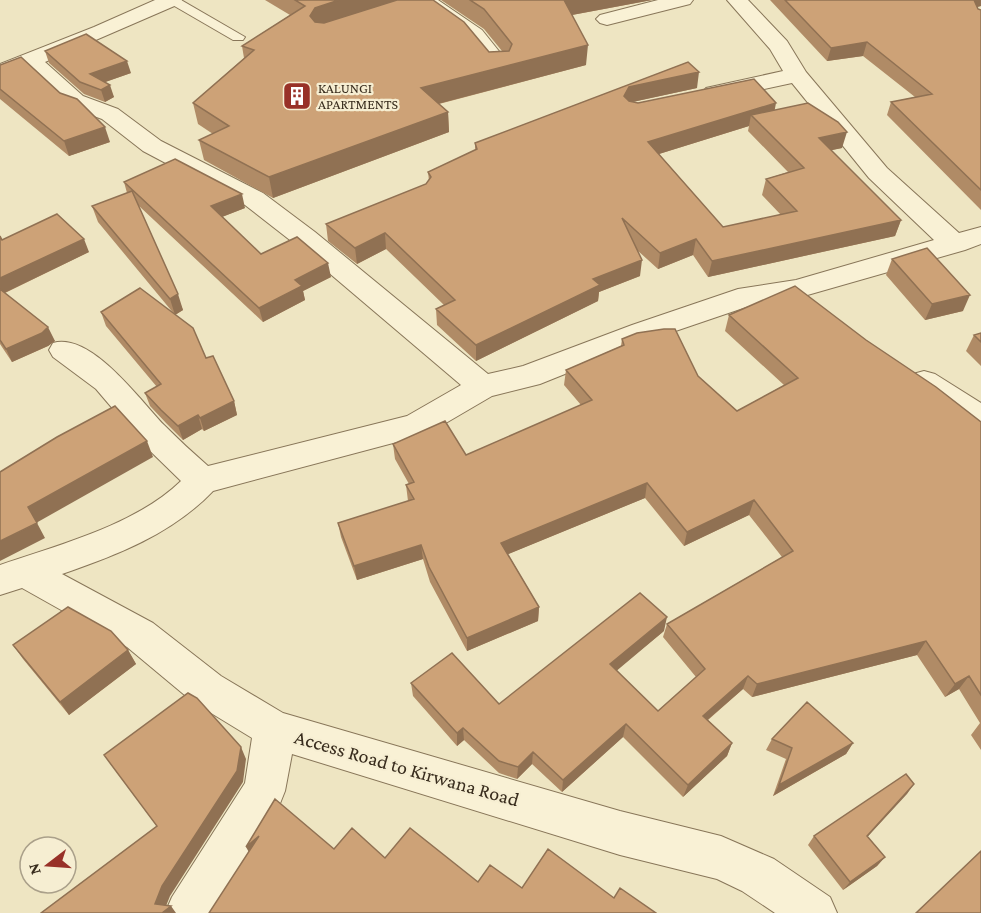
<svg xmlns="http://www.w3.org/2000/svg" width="981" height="913" viewBox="0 0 981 913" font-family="'Crimson Pro',serif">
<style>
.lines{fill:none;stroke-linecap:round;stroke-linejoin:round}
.service-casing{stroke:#887659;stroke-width:2}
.minor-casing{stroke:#887659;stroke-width:2}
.service{fill:#f9f1d5;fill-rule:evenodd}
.minor{fill:#f9f1d5;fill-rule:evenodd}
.wall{fill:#b08b66;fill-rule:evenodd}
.shaded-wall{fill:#907153}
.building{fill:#cda277;stroke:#907153;stroke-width:1.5}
.labels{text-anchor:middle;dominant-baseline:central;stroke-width:4.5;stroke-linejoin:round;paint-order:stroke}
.far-poi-label{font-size:14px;fill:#382c1d;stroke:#f6eed2;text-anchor:start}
.near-street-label{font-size:20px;fill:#382c1d;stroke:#f6eed2}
</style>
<rect width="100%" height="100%" fill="#eee5c2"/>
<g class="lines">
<g class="service-casing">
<path id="service" d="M 164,0 L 181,0 L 245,37 L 243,40 L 233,40 Z"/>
</g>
<g class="minor-casing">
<path id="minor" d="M 155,0 L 182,0 L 179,4 L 45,62 L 83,96 L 118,109 L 161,141 L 263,193 L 315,232 L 488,374 L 523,366 L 632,325 L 738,289 L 796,280 L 934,240 L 869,178 L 792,83 L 714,100 L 706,98 L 702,93 L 706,88 L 783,71 L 770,49 L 727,0 L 748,0 L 787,41 L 806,72 L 887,168 L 959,233 L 981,227 L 981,244 L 965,250 L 797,298 L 752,305 L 652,339 L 540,384 L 492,396 L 427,434 L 213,491 C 172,534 117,555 62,574 L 153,623 L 221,676 L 283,713 L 620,811 L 721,836 L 774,859 L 830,897 L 837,913 L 775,913 L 742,891 L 717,879 L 620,855 L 292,754 L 285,791 L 279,806 L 214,913 L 165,913 L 172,897 L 245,783 L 252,738 L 193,702 L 127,647 L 22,588 L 0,595 L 0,565 C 58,545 136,525 181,481 L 142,443 L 96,389 L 53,357 L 49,350 L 53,343 C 91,332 140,400 164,425 C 178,439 193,453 208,466 L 407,416 L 461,385 L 295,244 L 245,205 L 143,151 L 102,119 L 67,106 L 27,69 L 0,79 L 0,64 L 94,27 Z
M 414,0 L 438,0 L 482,30 L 510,65 L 507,70 L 491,70 L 466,40 Z
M 658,0 L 693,0 L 690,4 L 607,25 L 600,23 L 596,19 L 600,15 Z
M 924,371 L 935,374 L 981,403 L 981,431 L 970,427 L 913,390 L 909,382 L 913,374 Z"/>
</g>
<use href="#service" class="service"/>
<use href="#minor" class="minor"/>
</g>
<path class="wall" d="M 265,0 L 433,0 L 489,52 L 502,51 L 484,29 L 441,0 L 652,0 L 572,15 L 586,65 L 439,104 L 448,112 L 449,132 L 273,198 L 204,160 L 199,140 L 213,134 L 198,124 L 193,103 L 244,58 L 242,46 L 290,15 Z
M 770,0 L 981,0 L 981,6 L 977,7 L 978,9 L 981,10 L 981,210 L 887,115 L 891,102 L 915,97 L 863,56 L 827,61 Z
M 45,51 L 131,73 L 105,82 L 114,97 L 105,102 L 84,94 L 49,63 Z
M 688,62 L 697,88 L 632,102 L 638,103 L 775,110 L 842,148 L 831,150 L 901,220 L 895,236 L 708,277 L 693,255 L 658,269 L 637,250 L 640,276 L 599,292 L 598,301 L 476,361 L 437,325 L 436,309 L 444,305 L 386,249 L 357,264 L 328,241 L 326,224 L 426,184 L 429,181 L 428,172 L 475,150 L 475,143 ZM 749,126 L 748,131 L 788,172 L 766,179 L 762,195 L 781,215 L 723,227 L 659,154 Z
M 0,65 L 110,142 L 69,156 L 0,99 Z
M 124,182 L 245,208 L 222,217 L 261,254 L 331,277 L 303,291 L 305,300 L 263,322 L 139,206 L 183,310 L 175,315 L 206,358 L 234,401 L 237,415 L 204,431 L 202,429 L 183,440 L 166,423 L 150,406 L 145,393 L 157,387 L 106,326 L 101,312 L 175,315 L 98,222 L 92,206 L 127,193 Z
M 0,236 L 2,240 L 89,252 L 5,293 L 55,341 L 48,346 L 12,362 L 0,344 Z
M 892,259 L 963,311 L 925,320 L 886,275 Z
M 729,315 L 866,340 L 981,422 L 981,750 L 971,735 L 980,723 L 959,689 L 945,697 L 917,655 L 752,697 L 743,689 L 708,720 L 732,743 L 727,756 L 683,797 L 623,737 L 562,792 L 532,764 L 517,779 L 499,773 L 464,740 L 457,746 L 413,696 L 411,683 L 499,704 L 664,631 L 616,670 L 658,711 L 696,677 L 663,637 L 667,624 L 782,557 L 749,515 L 684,546 L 645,498 L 508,554 L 539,607 L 538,621 L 467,651 L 430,582 L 423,559 L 357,580 L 341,537 L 338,523 L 408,501 L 406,485 L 409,484 L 395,459 L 393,444 L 466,455 L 581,405 L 564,385 L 566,370 L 621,346 L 622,339 L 698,376 L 737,411 L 784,385 L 725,331 Z
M 981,333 L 981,366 L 966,351 L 974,335 Z
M 13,645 L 128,650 L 136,664 L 69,715 L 23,659 Z
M 772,739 L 853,743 L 846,754 L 773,796 L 786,759 L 766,750 Z
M 914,784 L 867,836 L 885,857 L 877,866 L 843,890 L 808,845 L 814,836 Z"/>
<path class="shaded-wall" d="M 339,0 L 401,0 L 313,35 L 310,16 L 315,8 Z
M 562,0 L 652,0 L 561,17 Z
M 974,0 L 981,0 L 981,6 L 973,8 Z
M 867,42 L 863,56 L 827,61 L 831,48 Z
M 588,45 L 586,65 L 422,108 L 421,88 Z
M 127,61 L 131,73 L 94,86 L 90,74 Z
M 699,72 L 697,88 L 628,103 L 624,96 L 629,87 Z
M 110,85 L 114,97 L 105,102 L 101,90 Z
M 776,103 L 773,119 L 751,115 L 749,126 L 646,158 L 648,142 Z
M 448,112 L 449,132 L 273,198 L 269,177 Z
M 105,127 L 110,142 L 69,156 L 64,141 Z
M 847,132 L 842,148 L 814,154 L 819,138 Z
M 242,194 L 245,208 L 214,220 L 211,206 Z
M 901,220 L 895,236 L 708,277 L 712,261 Z
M 385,233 L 386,249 L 357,264 L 355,248 Z
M 84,239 L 89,252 L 0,295 L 0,278 Z
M 696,239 L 693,255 L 658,269 L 660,253 Z
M 642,260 L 640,276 L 599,292 L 598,301 L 476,361 L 476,345 L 593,279 Z
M 328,263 L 331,277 L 303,291 L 305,300 L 263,322 L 259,308 L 295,280 Z
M 178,294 L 183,310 L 175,315 L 170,299 Z
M 970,295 L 963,311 L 925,320 L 932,304 Z
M 48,327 L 55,341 L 48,346 L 12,362 L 6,349 Z
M 234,401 L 237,415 L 204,431 L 200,418 Z
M 198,415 L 202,429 L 183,440 L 178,426 Z
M 147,441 L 153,457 L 36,523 L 28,507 Z
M 647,483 L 645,498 L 501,557 L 501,543 Z
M 754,500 L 749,515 L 684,546 L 687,532 Z
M 37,523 L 45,538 L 0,561 L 0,541 Z
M 421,545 L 423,559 L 357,580 L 354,566 Z
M 539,607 L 538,621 L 467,651 L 467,638 Z
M 667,617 L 664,631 L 608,678 L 610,664 Z
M 926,641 L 917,655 L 752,697 L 757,684 Z
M 128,650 L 136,664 L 69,715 L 60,702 Z
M 748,676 L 743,689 L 698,728 L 703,716 Z
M 969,676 L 959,689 L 945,697 L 955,684 Z
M 626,724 L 623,737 L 562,792 L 563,780 Z
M 463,728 L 464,740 L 457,746 L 457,733 Z
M 732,743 L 727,756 L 683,797 L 688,785 Z
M 853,743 L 846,754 L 773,796 L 779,785 Z
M 241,747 L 246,759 L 243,782 L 170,896 L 164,911 L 171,906 L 176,913 L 162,913 L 155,904 L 162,886 Z
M 533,752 L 532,764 L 517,779 L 518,767 Z
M 914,784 L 907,794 L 860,845 L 867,836 Z
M 259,836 L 251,856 L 246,847 Z
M 885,857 L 877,866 L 843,890 L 850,882 Z"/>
<path class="building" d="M 295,0 L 339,0 L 315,8 L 310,16 L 315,22 L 324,23 L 397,0 L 433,0 L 464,22 L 489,52 L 509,51 L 512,44 L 484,9 L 470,0 L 564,0 L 588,45 L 421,88 L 448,112 L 269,177 L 199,140 L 229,126 L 193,103 L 254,50 L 242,46 L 305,6 Z
M 785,0 L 974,0 L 978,9 L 981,10 L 981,190 L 891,102 L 932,94 L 867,42 L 831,48 Z
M 86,34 L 127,61 L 90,74 L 110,85 L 101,90 L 80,82 L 45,51 Z
M 21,57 L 60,93 L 77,99 L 105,127 L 64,141 L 0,89 L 0,65 Z
M 688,62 L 699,72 L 629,87 L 624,96 L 629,101 L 638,103 L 754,79 L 776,103 L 648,142 L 723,227 L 797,211 L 766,179 L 804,168 L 751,115 L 808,103 L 838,122 L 847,132 L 819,138 L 901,220 L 712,261 L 696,239 L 660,253 L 622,218 L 642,260 L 593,279 L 600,285 L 476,345 L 436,309 L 455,300 L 385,233 L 355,248 L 326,224 L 426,184 L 431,177 L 428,172 L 477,149 L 475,143 Z
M 175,159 L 242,194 L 211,206 L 261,254 L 297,237 L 328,263 L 295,280 L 302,286 L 259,308 L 124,182 Z
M 132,191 L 178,294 L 170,299 L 92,206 Z
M 57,214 L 84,239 L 0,278 L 0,236 L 2,240 Z
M 927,248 L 970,295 L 932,304 L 892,259 Z
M 795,286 L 866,340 L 936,387 L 981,422 L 981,695 L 969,676 L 955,684 L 926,641 L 757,684 L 748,676 L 703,716 L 732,743 L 688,785 L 626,724 L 563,780 L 533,752 L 518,767 L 499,761 L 463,728 L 457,733 L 411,683 L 452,653 L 499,704 L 640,593 L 667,617 L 610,664 L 658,711 L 705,669 L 667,624 L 793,551 L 754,500 L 687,532 L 647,483 L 501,543 L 539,607 L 467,638 L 429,567 L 421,545 L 354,566 L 338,523 L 414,499 L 406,485 L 414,482 L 393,444 L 445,421 L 466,455 L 592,400 L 566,370 L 624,345 L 622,339 L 637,333 L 664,329 L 675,329 L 698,376 L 737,411 L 798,378 L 729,315 Z
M 140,288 L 193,328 L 206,358 L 213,356 L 234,401 L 200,418 L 198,415 L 178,426 L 161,410 L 145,393 L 161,384 L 101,312 Z
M 0,289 L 48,327 L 42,333 L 6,349 L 0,340 Z
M 981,333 L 981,342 L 974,335 Z
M 115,406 L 147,441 L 28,507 L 37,523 L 0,541 L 0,472 L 57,437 Z
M 68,607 L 111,631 L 128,650 L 60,702 L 13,645 Z
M 188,693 L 197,698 L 241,747 L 237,771 L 162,886 L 155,904 L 171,906 L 162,913 L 41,913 L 157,826 L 104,755 Z
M 807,702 L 853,743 L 779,785 L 792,748 L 772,739 Z
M 906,774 L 914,784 L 867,836 L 885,857 L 850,882 L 814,836 Z
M 275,799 L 334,849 L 352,828 L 385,858 L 410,828 L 478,882 L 490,865 L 522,888 L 548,849 L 614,898 L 620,888 L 656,913 L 209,913 L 259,836 L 246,847 Z
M 981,851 L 981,913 L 916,913 Z"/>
<defs>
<g id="building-square" transform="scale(1.5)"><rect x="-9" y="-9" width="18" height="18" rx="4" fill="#983128" stroke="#f6eed2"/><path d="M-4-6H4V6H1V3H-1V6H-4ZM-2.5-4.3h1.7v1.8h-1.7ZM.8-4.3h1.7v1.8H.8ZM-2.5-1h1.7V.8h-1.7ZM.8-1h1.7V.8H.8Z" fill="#fff"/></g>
</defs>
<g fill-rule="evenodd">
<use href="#building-square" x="297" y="96"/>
</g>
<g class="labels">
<g class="far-poi-label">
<text x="318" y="88">KALUNGI<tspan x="318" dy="16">APARTMENTS</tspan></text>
</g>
<g class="near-street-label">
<text transform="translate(407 768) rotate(16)">Access Road to Kirwana Road</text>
</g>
</g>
<g transform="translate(48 865) rotate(253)"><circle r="28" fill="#f6eed2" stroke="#aaa08a" stroke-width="1.5"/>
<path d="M0-4.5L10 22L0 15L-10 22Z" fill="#983128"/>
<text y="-9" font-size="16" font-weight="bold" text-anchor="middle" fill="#382c1d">N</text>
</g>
</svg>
